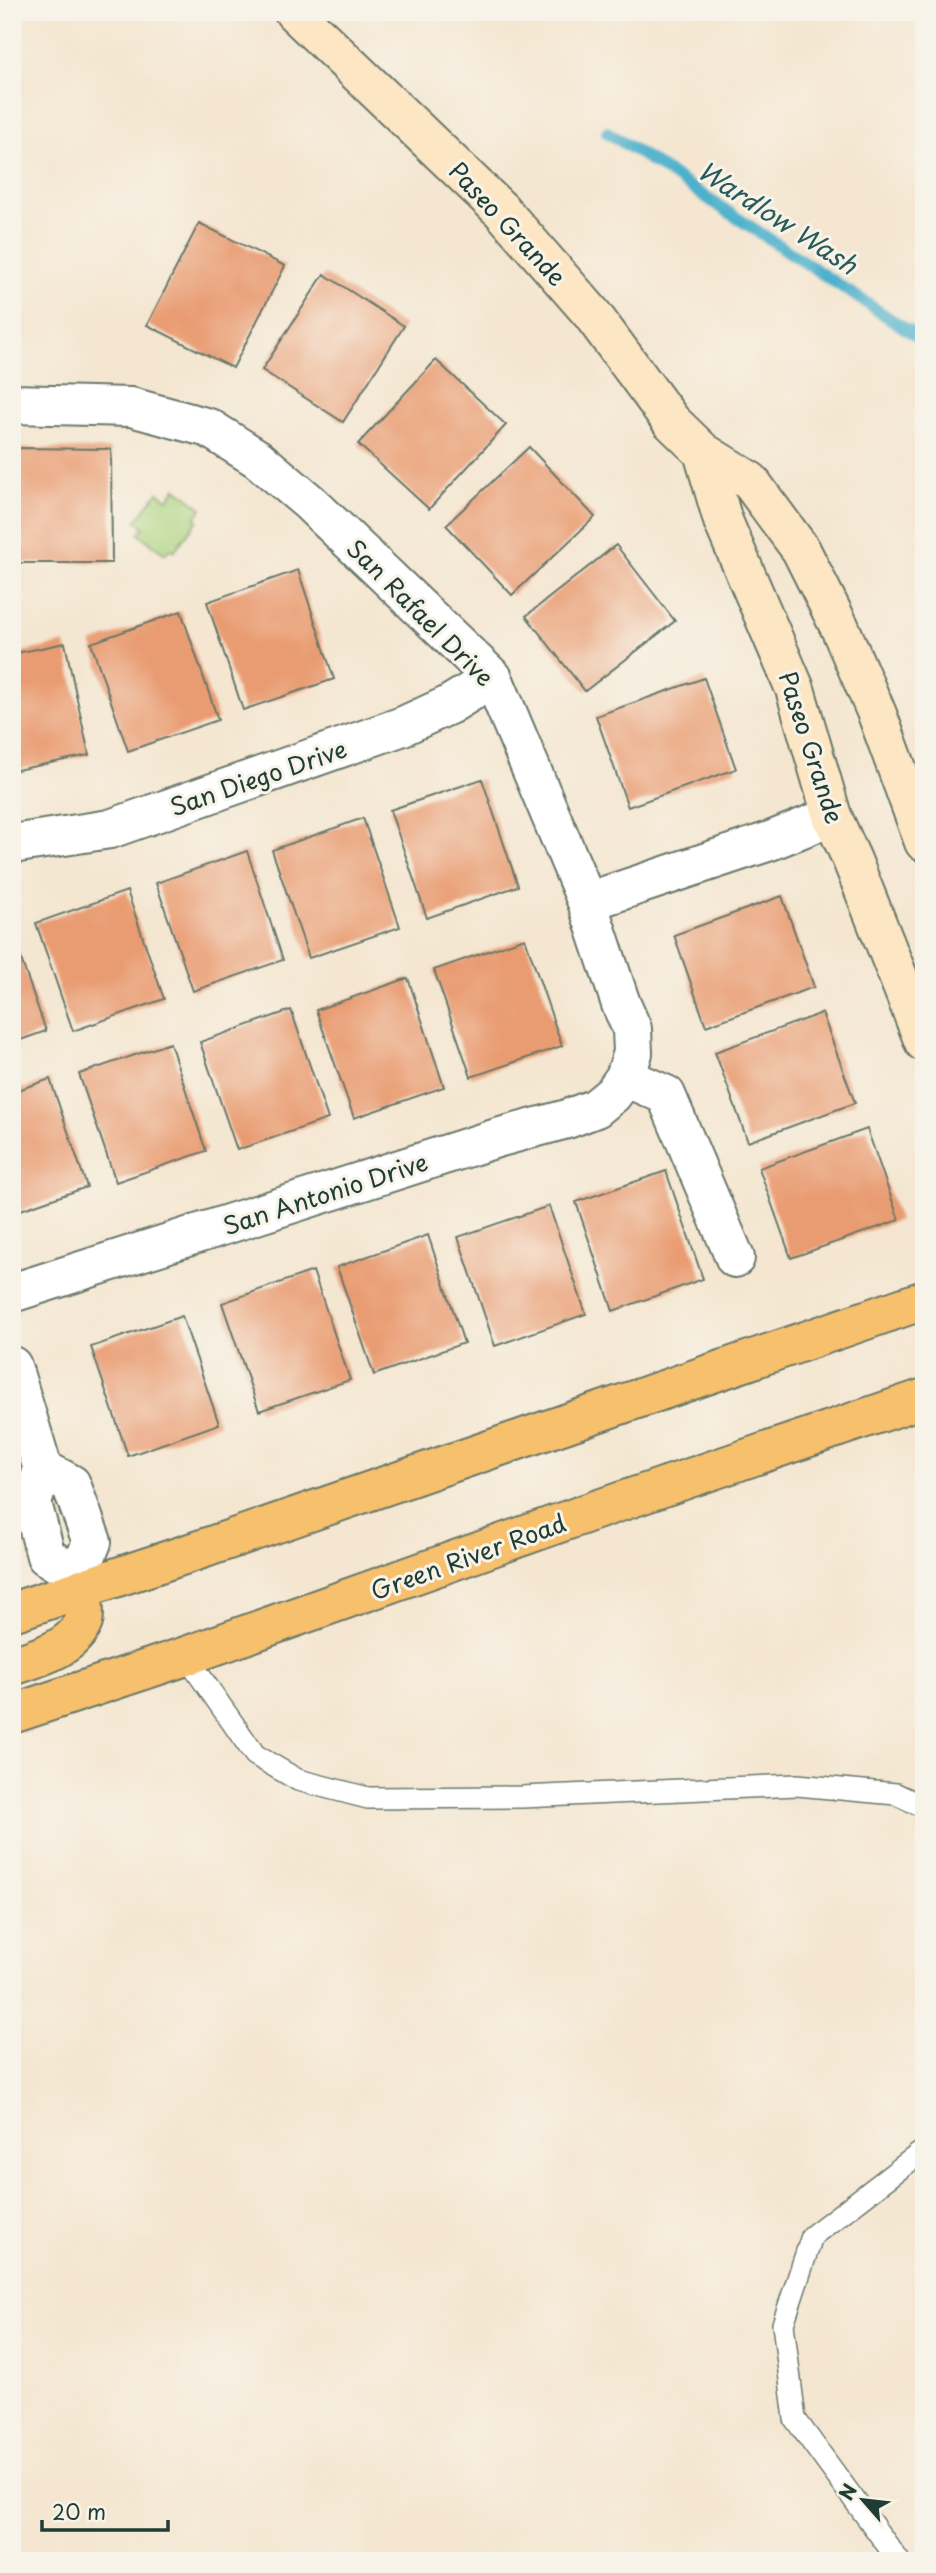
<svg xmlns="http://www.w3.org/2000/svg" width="936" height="2573" viewBox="0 0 936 2573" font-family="'Playpen Sans',sans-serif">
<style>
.green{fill:#aad37e;stroke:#648859;stroke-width:2}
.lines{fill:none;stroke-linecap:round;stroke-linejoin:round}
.stream{stroke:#4db1cc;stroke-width:12}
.building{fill:#e99c72}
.service-casing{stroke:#6a786b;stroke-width:24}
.minor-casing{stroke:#6a786b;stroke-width:42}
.secondary-casing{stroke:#6a786b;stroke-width:42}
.primary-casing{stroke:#6a786b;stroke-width:42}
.service{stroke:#fff;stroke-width:21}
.minor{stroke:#fff;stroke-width:38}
.secondary{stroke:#fce6c4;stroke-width:38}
.primary{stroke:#f7c06c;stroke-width:38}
.labels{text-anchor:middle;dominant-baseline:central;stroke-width:6;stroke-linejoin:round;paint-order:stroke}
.street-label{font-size:24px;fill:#1f3d34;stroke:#f7f3e8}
.water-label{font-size:26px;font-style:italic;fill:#2a5a5a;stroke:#f7f3e8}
</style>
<rect width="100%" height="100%" fill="#f7f3e8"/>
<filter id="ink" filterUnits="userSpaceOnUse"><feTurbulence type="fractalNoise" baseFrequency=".0143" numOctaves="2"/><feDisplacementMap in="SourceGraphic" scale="14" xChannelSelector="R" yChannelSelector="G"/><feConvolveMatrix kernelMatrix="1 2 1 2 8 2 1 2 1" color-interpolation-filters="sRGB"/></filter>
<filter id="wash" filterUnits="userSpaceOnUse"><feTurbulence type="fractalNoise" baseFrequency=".00686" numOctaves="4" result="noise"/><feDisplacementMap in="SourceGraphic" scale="28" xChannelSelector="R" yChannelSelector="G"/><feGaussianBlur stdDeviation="1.57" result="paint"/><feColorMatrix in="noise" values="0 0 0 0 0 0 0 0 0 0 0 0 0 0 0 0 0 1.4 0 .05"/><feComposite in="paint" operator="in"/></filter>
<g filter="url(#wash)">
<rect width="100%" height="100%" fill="#f4e6d0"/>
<path class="green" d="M 176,488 L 202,508 L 195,518 L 198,520 L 174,551 L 170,548 L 165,554 L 139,534 L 144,527 L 136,521 L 158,492 L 168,499 Z"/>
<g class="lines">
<path class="stream" d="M 607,132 L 924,341"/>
</g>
<g id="blocks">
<path class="building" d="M 199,223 L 285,266 L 233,368 L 147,325 Z
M 324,274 L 404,326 L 343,422 L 262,370 Z
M 436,360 L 506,425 L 429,509 L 358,444 Z
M 529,447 L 595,517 L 512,595 L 446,525 Z
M 15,448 L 111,449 L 112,563 L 15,563 Z
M 616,545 L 675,621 L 585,691 L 526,616 Z
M 298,570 L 334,679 L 243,710 L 207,602 Z
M 181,611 L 218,720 L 128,751 L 91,643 Z
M 65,643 L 89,755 L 12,771 L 12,654 Z
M 704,678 L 736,769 L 628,807 L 596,716 Z
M 482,779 L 518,886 L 427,918 L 390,810 Z
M 363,818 L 400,927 L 309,958 L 272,850 Z
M 247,851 L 283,960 L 193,991 L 156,883 Z
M 127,891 L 164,999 L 73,1031 L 36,923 Z
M 782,896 L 814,987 L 706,1026 L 674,935 Z
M 12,933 L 46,1031 L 12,1043 Z
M 525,938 L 562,1046 L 471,1077 L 434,970 Z
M 408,978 L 444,1087 L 354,1118 L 316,1010 Z
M 291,1010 L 328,1119 L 237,1150 L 200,1042 Z
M 822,1013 L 855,1103 L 748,1142 L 715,1052 Z
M 170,1043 L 206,1151 L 116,1182 L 79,1074 Z
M 50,1079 L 87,1187 L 12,1213 L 12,1092 Z
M 867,1129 L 899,1220 L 791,1258 L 759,1168 Z
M 666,1171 L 703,1279 L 613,1311 L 576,1202 Z
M 549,1206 L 586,1314 L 495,1346 L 458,1237 Z
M 428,1235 L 464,1343 L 374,1375 L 337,1267 Z
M 313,1271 L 350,1380 L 259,1411 L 222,1303 Z
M 182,1316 L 219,1424 L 128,1456 L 91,1347 Z"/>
</g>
</g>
<g filter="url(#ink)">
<use href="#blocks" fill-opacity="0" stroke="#6a786b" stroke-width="2"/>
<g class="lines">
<g class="service-casing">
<path id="service" d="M 186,1656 L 255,1755 L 298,1780 L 368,1798 L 522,1797 L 797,1785 L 896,1794 L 924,1807
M 899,2561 L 795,2419 L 783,2324 L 812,2236 L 924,2150"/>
</g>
<g class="minor-casing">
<path id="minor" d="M 12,404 L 131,407 L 209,428 L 258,459 L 309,502 L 493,678 L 587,902 L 621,1004 L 632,1029 L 633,1053 L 625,1077 L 613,1094 L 596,1108 L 567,1119 L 497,1138 L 12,1293
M 12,844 L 110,829 L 403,726 L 449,705 L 493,678
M 587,902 L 770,841 L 832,816
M 625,1077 L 666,1095 L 735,1258
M 12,1366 L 43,1469 L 32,1503 L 46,1556 L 78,1576 L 92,1542 L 71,1484 L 43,1469"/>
</g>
<g class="secondary-casing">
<path id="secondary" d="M 294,12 L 502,211 L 592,314 L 671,421 L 703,452 L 750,481 L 801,550 L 840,628 L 877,714 L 924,842
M 703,452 L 723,521 L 795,689 L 832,816 L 852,860 L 924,1042"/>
</g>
<g class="primary-casing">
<path id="primary" d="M 12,1612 L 202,1549 L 924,1300
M 12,1666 C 36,1658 73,1649 83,1622 C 86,1612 82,1598 82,1588
M 12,1714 L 186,1656 L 596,1510 L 924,1398"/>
</g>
<use href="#service" class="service"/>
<use href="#minor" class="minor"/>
<use href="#secondary" class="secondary"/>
<use href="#primary" class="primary"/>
</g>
</g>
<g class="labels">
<g class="street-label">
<text transform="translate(508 223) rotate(47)">Paseo Grande</text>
<text transform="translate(421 612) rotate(45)">San Rafael Drive</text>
<text transform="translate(812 747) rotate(72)">Paseo Grande</text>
<text transform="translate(258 777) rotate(-19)">San Diego Drive</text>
<text transform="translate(325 1193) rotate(-18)">San Antonio Drive</text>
<text transform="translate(468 1556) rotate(-20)">Green River Road</text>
</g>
<g class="water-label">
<text transform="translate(778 217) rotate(33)">Wardlow Wash</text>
</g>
</g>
<rect width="936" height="2573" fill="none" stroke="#f7f3e8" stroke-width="42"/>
<g transform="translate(863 2500) rotate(298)" stroke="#f7f3e8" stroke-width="5" paint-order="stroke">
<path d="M0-5L12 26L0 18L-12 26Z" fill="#1f3d34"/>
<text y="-10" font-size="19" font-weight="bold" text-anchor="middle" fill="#1f3d34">N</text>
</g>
<path d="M42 2520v10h126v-10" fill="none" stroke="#1f3d34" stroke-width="3.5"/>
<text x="52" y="2520" font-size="21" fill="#1f3d34" stroke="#f7f3e8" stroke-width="5" paint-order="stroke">20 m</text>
</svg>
